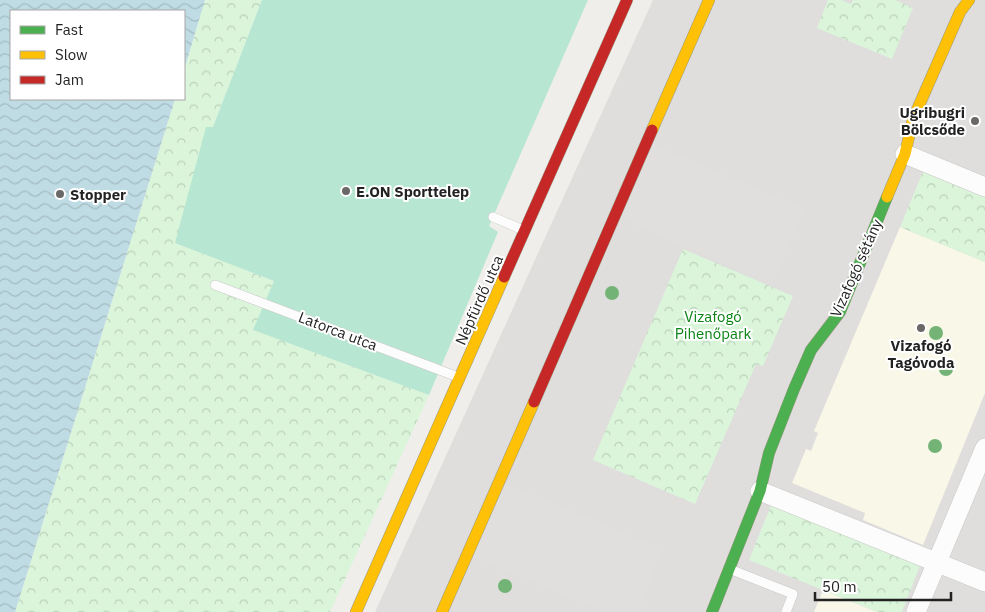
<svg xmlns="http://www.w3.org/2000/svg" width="985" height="612" viewBox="0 0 985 612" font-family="'IBM Plex Sans',sans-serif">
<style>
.residential{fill:#dfdedc}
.education{fill:#f8f7e8}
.park{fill:url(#park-crowns)}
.pitch{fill:#b7e6d2}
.parking{fill:#e0dfde}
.water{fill:url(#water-waves)}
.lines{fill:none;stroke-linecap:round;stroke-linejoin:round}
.lane-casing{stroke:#c9c8c7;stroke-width:10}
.street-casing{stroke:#c9c8c7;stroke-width:20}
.fast-casing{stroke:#999a82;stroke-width:12}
.slow-casing{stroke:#999a82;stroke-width:12}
.jam-casing{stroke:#999a82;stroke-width:12}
.lane{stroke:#fdfcfc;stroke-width:9}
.street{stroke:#fdfcfc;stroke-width:19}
.fast{stroke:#4caf50;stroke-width:11}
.slow{stroke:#ffc107;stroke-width:11}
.jam{stroke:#c62828;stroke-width:11}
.tree{fill:#73b476}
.poi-dot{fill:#6a6968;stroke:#fff;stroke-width:2}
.labels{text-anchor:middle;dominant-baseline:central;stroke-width:4;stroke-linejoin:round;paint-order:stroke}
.poi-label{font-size:15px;font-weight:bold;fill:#222;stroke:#fff;text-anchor:start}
.street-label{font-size:15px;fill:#222;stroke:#fff}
.park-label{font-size:15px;fill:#0c8416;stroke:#fff}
</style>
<defs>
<pattern id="park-crowns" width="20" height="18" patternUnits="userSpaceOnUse" patternTransform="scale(1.25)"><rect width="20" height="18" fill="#daf5da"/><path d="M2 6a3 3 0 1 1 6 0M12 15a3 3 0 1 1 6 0" fill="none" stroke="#bbd2bb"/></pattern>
<pattern id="water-waves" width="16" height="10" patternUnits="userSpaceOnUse" patternTransform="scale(1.25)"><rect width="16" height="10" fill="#bfdbe3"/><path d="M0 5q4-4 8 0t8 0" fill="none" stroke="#a4bcc2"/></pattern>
</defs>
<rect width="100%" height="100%" fill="#f0eeeb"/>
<path class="residential" d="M 653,0 L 985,0 L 985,612 L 375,612 Z"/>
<path class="education" d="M 900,227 L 985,262 L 985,393 L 923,545 L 863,520 L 865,513 L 792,483 L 806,449 L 811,451 L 818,433 L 814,431 Z
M 823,590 L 877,612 L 814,612 Z"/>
<path class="park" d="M 205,0 L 262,0 L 213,127 L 175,243 L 274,281 L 254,330 L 429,395 L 330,612 L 15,612 L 175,99 L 184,99 L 184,70 Z
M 828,0 L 841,0 L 851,4 L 853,0 L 895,0 L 913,8 L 892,59 L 817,28 Z
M 925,167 L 985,191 L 985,262 L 900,227 Z
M 683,249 L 793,296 L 763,366 L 756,364 L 695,504 L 593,460 Z
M 772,503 L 921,563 L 902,612 L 877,612 L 749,560 Z"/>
<path class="pitch" d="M 262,0 L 588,0 L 489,226 L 498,232 L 429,395 L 253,330 L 274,281 L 175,243 L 206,127 L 213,127 Z"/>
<path class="parking" d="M 647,142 L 804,209 L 772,285 L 616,216 Z
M 498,480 L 662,549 L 639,612 L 606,612 L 467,555 Z"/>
<path class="water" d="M 0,0 L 205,0 L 184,70 L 184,11 L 11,11 L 11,99 L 175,99 L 15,612 L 0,612 Z"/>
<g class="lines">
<g class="lane-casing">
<path id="lane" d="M 493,217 L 523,230
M 215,285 L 458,377
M 732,570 L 793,594 L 786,612"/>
</g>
<g class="street-casing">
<path id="street" d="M 905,154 L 985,187
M 760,491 L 985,582
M 916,612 L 985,448"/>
</g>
<g class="fast-casing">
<path id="fast" d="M 712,612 L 760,491 L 769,453 L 794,389 L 811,350 L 840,312 L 887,197"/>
</g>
<g class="slow-casing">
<path id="slow" d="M 652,130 L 709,0
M 887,197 L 905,154 L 913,119 L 960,12 L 969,0
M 356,612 L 504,277
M 442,612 L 534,402"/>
</g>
<g class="jam-casing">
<path id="jam" d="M 504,277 L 627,0
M 534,402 L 652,130"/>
</g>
<use href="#lane" class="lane"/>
<use href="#street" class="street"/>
<use href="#fast" class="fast"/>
<use href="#slow" class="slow"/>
<use href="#jam" class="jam"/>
</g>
<g class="tree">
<circle cx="612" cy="293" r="7"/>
<circle cx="936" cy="333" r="7"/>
<circle cx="946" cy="369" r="7"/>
<circle cx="935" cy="446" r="7"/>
<circle cx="505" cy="586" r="7"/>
</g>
<g class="poi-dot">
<circle cx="975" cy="121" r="5"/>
<circle cx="346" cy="191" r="5"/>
<circle cx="60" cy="194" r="5"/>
<circle cx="921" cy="328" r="5"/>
</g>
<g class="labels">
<g class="poi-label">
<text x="965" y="112" text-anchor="end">Ugribugri<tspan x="965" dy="17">Bölcsőde</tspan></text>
<text x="356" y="191">E.ON Sporttelep</text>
<text x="70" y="194">Stopper</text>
<text x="921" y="345" text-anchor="middle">Vizafogó<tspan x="921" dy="17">Tagóvoda</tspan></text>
</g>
<g class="street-label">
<text transform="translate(856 268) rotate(-66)">Vizafogó sétány</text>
<text transform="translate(479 300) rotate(-66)">Népfürdő utca</text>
<text transform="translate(338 331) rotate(21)">Latorca utca</text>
</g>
<g class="park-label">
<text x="713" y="316">Vizafogó<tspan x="713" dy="17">Pihenőpark</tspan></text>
</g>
</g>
<rect x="10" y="10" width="175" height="90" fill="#ffffff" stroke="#a7a7a7"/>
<rect x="20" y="26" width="25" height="8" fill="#4caf50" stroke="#a7a7a7"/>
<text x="55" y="35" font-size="15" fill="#222222">Fast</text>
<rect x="20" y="51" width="25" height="8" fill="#ffc107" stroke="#a7a7a7"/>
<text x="55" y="60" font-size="15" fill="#222222">Slow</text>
<rect x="20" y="76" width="25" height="8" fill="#c62828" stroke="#a7a7a7"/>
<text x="55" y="85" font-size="15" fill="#222222">Jam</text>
<path d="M815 592v8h136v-8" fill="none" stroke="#222222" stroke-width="2.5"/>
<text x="822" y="592" font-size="15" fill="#222222" stroke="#ffffff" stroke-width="4" paint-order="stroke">50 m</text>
</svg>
